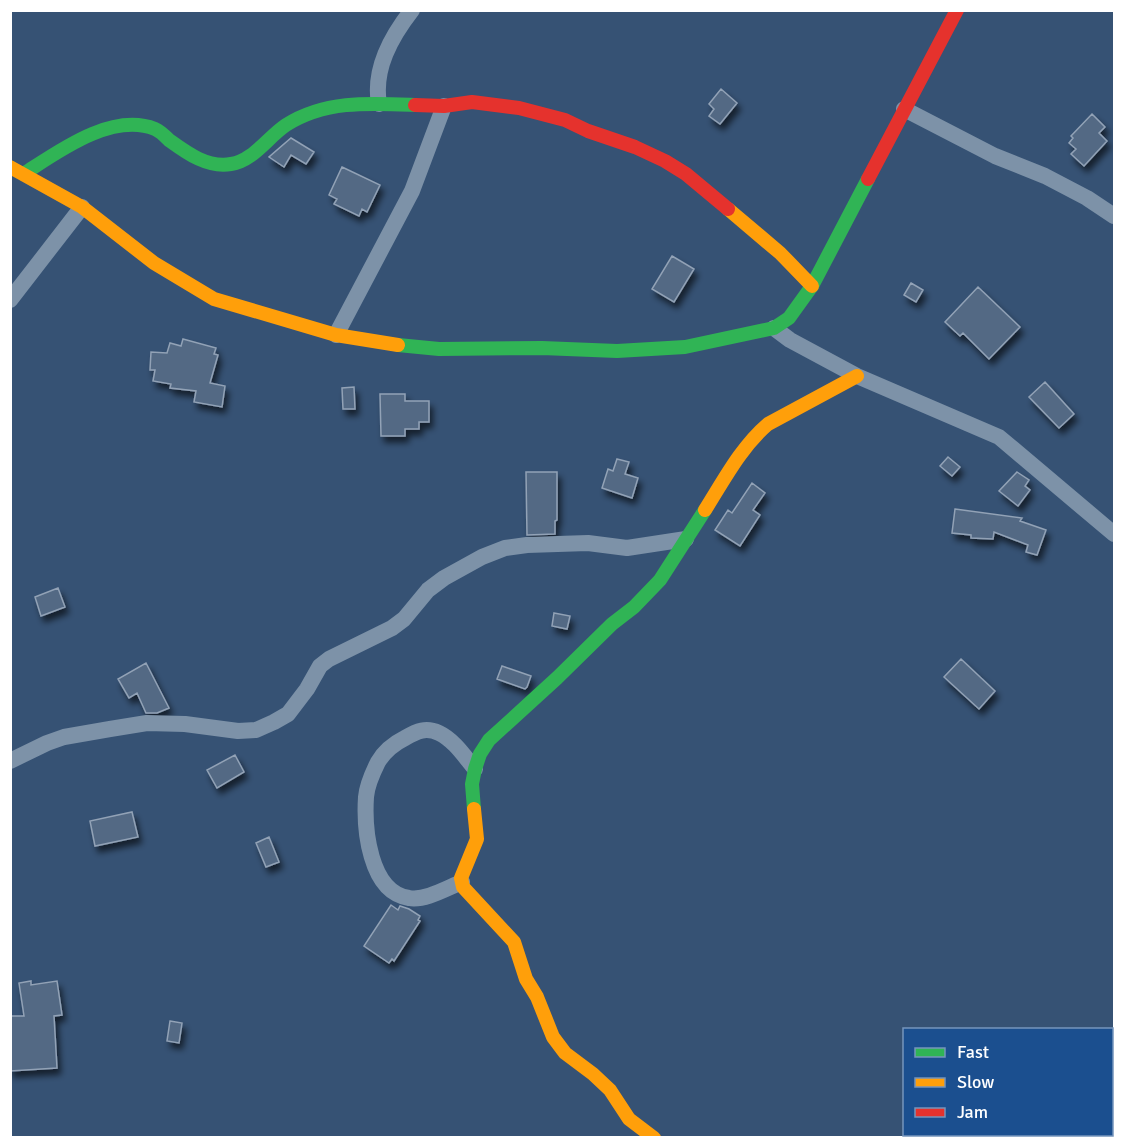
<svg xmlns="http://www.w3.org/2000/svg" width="1125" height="1148" viewBox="0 0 1125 1148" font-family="Signika,sans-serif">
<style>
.building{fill:#526984;stroke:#92a2b6;stroke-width:1.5;filter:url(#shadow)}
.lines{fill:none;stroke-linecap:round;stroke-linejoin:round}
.street{stroke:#7d92a8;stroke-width:16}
.fast{stroke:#30b455;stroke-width:14}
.slow{stroke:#ff9f0a;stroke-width:14}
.jam{stroke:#e5322d;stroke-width:14}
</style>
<defs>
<filter id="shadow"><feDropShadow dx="3.5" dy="6" stdDeviation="3" flood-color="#0009"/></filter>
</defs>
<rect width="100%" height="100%" fill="#365274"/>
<path class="building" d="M 721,89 L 737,103 L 720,124 L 709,116 L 714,109 L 709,104 Z
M 1092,114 L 1105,127 L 1099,133 L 1107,141 L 1084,166 L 1071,154 L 1076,149 L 1069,143 L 1073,138 L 1071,136 Z
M 291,138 L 314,152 L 306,164 L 291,155 L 284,167 L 269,157 Z
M 342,167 L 380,185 L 367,212 L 362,209 L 359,216 L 334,204 L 337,199 L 329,195 Z
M 672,256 L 694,269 L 674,302 L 652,289 Z
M 911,283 L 923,290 L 916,302 L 904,295 Z
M 978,287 L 1020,327 L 989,359 L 963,333 L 960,336 L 945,322 Z
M 183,339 L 216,348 L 214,354 L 218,355 L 210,383 L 225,386 L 222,407 L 194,402 L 196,391 L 170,388 L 171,384 L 153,381 L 155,370 L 150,370 L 151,352 L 167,353 L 170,343 L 181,346 Z
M 1045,382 L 1074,414 L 1059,428 L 1029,397 Z
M 354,387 L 355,409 L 343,409 L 342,388 Z
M 380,394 L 405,394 L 405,401 L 429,401 L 429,422 L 419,422 L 419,429 L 405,429 L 405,436 L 381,436 Z
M 948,457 L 960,467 L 952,476 L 940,466 Z
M 617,459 L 629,462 L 625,474 L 638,478 L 632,498 L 602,488 L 608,469 L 613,471 Z
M 526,472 L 557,472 L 557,520 L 555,521 L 555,534 L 527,535 Z
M 1017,472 L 1029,480 L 1025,486 L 1030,490 L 1018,506 L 999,491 Z
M 752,483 L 765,493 L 753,510 L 760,515 L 740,546 L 715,530 L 728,510 L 732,513 Z
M 955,509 L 1022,518 L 1020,521 L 1046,530 L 1037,555 L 1026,552 L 1028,545 L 994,532 L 993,539 L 971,538 L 971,535 L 952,533 Z
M 58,588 L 65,607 L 41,616 L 35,597 Z
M 554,613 L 570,616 L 567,629 L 552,626 Z
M 961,659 L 995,691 L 979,709 L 944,677 Z
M 146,663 L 169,708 L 157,713 L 146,713 L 137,693 L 129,698 L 118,679 Z
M 502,666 L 531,676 L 527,687 L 525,689 L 497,679 Z
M 235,755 L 244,772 L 217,788 L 207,770 Z
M 132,812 L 138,837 L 95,846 L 90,821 Z
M 269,837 L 279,862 L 266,867 L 256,843 Z
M 391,905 L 398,910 L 400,906 L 409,909 L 420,916 L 418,920 L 420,921 L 394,961 L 392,959 L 389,963 L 364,946 Z
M 31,981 L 31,985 L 57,981 L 62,1015 L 54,1016 L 57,1068 L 10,1071 L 10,1016 L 24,1016 L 19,983 Z
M 170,1021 L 182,1023 L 179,1043 L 167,1041 Z"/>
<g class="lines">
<path class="street" d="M 379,104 C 373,69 391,37 412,10
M 904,109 L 995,156 L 1045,176 L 1087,198 L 1114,216
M 10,300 L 82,207
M 774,328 L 790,340 L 857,376 L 999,437 L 1114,534
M 336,335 L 412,191 L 444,106
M 10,761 L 47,743 L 64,737 L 110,729 L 147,723 L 185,724 L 238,731 L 256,730 L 274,722 L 288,714 L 307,689 L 320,666 L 329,659 L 392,628 L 404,619 L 428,590 L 444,578 L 482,557 L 505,548 L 527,545 L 588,543 L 627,548 L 686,539
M 462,882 C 447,888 425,901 409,898 C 369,892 364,828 366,797 C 367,785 373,772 378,762 C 384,752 395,743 405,738 C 417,731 426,727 439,733 C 454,740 465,757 475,769"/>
<path class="fast" d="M 25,173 C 59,151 112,112 155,129 C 160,131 165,136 169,140 C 187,153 207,168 231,164 C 253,161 268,137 286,125 C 325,100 370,103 415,105
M 398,345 L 439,349 L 542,348 L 617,351 L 685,347 L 774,328 L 789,318 L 812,286 L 868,179
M 474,809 L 472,784 L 475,769 L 480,754 L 489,740 L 557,678 L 612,624 L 634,607 L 660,580 L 705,510"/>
<path class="slow" d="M 10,167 L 82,207 L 154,263 L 214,299 L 336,335 L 398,345
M 728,209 L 780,253 L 812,286
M 705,510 C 724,480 741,447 768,424 L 857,376
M 474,809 L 477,839 L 461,878 L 463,887 L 514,942 L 526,979 L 537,997 L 553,1037 L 565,1053 L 593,1074 L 610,1090 L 629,1119 L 654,1138"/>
<path class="jam" d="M 415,105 L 444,106 L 472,102 L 519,108 L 565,120 L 588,131 L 635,147 L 665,161 L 686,174 L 728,209
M 868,179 L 957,10"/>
</g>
<rect width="1125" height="1148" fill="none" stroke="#ffffff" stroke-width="24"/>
<rect x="903" y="1028" width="210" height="108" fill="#1b4f8f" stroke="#7695bc" stroke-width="1.5"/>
<rect x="915" y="1048" width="30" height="9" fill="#30b455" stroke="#7695bc" stroke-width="1.5"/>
<text x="957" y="1058" font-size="18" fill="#ffffff">Fast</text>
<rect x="915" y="1078" width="30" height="9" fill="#ff9f0a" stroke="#7695bc" stroke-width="1.5"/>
<text x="957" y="1088" font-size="18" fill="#ffffff">Slow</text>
<rect x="915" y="1108" width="30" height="9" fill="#e5322d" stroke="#7695bc" stroke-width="1.5"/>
<text x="957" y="1118" font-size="18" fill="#ffffff">Jam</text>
</svg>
